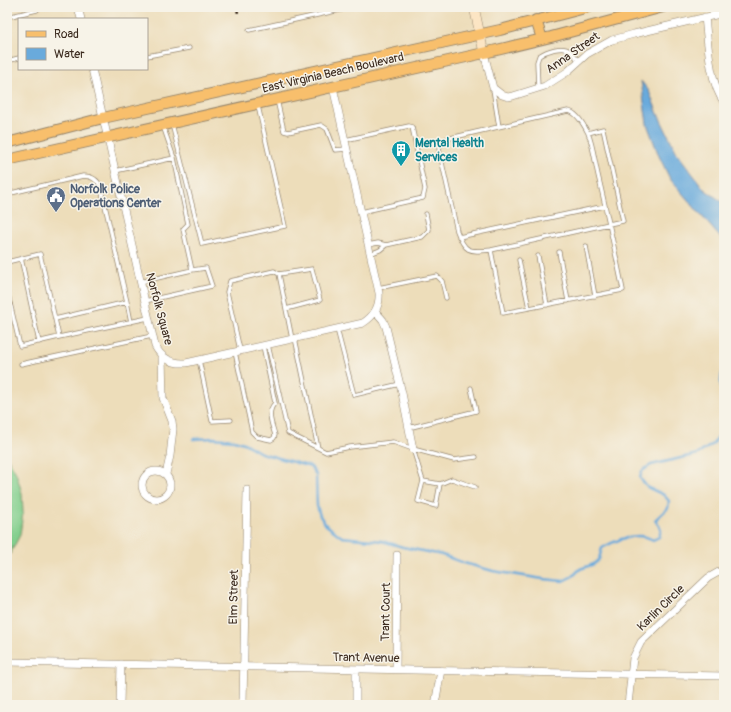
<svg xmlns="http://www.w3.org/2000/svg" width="731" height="712" viewBox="0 0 731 712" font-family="Pangolin,sans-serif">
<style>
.green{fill:#82cf8d;stroke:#5e7c56}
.water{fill:#69aadc;stroke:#526a7d}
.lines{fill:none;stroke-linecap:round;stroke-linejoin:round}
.stream{stroke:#69aadc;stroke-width:2.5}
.service-casing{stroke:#94846c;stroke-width:5}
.minor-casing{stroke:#94846c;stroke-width:8}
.secondary-casing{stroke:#94846c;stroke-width:10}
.primary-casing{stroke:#94846c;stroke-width:12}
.service{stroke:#fff;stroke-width:3.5}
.minor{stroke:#fff;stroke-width:7}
.secondary{stroke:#fce5c4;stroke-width:9}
.primary{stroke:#f8bf6c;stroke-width:10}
.rail{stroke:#3b2a1e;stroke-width:2.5;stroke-dasharray:6 3;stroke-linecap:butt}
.labels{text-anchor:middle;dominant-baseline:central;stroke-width:3;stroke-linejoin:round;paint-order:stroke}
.street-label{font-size:12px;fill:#3b2a1e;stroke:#f7f3e8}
.culture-label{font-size:12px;font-weight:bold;fill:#0d838f;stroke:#f7f3e8;text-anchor:start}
.service-label{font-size:12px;font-weight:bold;fill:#4e5e75;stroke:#f7f3e8;text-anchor:start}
</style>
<rect width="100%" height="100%" fill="#f7f3e8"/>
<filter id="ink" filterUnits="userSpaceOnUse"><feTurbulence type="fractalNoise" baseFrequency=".025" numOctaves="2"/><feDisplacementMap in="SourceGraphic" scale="8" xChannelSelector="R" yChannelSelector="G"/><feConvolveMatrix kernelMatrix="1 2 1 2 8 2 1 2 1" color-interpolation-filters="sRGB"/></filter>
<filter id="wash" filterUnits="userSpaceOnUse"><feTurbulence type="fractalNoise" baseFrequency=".012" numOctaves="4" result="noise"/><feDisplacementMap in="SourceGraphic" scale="16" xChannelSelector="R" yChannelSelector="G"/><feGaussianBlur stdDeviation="0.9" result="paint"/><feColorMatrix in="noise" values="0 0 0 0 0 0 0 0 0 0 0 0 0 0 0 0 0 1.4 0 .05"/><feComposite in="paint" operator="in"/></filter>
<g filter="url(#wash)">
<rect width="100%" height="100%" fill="#edddba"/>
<path class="green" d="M 7,457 L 16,473 L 22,493 L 23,512 L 20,535 L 7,560 Z"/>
<path class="water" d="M 641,81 L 649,91 L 658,114 L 677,153 L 704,189 L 724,203 L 724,242 L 670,179 L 659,156 L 647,124 Z"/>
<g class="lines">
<path class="stream" d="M 724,369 C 719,379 721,391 724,401
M 193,439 L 214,438 L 234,440 L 244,443 L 261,453 L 311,467 L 316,475 L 317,506 L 320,516 L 326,525 L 342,537 L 382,541 L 403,547 L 442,555 L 464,563 L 493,571 L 543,579 L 563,581 L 573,576 L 580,569 L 594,564 L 599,559 L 602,548 C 616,540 637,530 653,540 L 659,537 L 661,529 L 655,520 L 668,508 L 669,501 L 664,495 L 647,487 L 640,478 L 642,471 L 651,465 L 698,454 L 713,444 L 720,434 L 724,412"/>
</g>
</g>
<g filter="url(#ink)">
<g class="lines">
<g class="service-casing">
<path id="service" d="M 7,17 L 37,10
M 249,30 L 354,7
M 147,56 L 189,48
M 7,61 L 19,58
M 538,88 L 537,62 L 539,56 C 546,51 562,45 570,51 C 574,54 576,58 579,61
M 493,89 L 499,127
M 277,100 L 284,131 L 288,132 L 321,125 L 327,129 L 335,150 L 347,149
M 172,124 L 202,244 L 285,226 L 258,106
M 345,140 L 409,126 L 412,127 L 425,189 L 423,198 L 361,212
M 174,158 L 188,224 L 183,229 L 192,270
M 115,171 L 174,158 L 163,126
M 7,194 L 83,176 C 92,176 98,179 101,188 L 127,302 L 55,319 L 59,337 L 148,318
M 459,237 L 605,206
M 368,245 L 378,243 L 386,245 L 380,250 L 370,254
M 386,245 L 422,237 L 429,230 L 426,214
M 586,246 L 595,296
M 491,250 L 503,313 L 623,290 C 615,251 607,213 598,175 C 595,162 593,145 588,133 C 584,125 577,112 568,111 L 446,139 L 440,145 L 439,149 L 457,231 C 465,253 469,252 491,250 L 609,224 L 623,221 L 603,129 L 588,133
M 559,252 L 568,301
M 538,256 L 547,305
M 21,258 L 39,342
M 519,260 L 529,308
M 7,262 L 40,254 L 55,319
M 279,274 L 286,309
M 140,282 L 192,270 L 206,268 L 212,286 L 145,301
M 378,288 L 437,276 L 442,281 L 446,298
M 7,290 L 20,346 L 59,337
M 127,302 L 131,322
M 337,329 L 354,395 L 400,384
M 295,338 L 318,448
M 268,345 L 288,433 L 326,452 L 350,447 L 393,442 L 413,449 L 454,460 L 476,457
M 240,350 L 227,292 L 230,281 L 274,271 L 279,274 L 312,269 L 320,300 L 286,309 L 292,339
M 235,352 L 252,432 L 257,437 L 271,440 L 274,438 L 275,435 C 272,424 266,412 275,403 L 263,346
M 199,360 L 212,421 L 231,420
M 21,364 L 152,336
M 408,428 L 476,411 L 471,388
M 413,449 L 423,481 L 440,484 L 452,479 L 475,487
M 423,481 L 418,501 L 436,506 L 440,484"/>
</g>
<g class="minor-casing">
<path id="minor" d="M 78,7 L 81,19
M 705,17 C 708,42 709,82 724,102
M 484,53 L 493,88 L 502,95 L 508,97 L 513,96 L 545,86 L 567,72 L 587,54 L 612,40 L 634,34 L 724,13
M 92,69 L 155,346 C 162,359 172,364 186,363 L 363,323 C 374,316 380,306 379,293 L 333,87
M 375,311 L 383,320 L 386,327 L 402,393 L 413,449
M 162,356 L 163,398 L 172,421 L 173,429 L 170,456 L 166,474
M142 485a14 14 0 1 1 28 0a14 14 0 1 1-28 0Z
M 7,662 L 724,676
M 396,669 L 397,555
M 120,705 L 121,664
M 243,705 L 247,490
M 356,705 L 356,669
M 435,705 L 441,670
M 628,705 L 633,658 L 641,642 L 708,578 L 724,569"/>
</g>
<g class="secondary-casing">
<path id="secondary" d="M 474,7 L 484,53"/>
</g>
<g class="primary-casing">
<path id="primary" d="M 536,20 L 542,39
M 7,143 L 103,118 L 500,30 L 589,7
M 7,160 L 484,53 L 551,37 L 663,7"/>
</g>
<use href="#service" class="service"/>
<use href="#minor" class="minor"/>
<use href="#secondary" class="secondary"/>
<use href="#primary" class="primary"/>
<path class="rail" d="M 237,7 L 238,14"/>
</g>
</g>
<defs>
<g id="building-pin" transform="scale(1)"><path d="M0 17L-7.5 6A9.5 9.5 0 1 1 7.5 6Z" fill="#0f9aa8" stroke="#f7f3e8"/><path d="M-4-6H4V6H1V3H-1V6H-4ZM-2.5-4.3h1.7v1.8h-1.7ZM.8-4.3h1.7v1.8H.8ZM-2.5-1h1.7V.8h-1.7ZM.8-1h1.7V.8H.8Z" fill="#fff"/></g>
<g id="civic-pin" transform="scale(1)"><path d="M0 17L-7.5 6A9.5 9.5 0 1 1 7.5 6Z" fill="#5c6f8a" stroke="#f7f3e8"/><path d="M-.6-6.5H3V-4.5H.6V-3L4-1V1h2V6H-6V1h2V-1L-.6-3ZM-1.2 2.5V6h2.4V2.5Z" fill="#fff"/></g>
</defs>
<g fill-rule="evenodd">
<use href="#building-pin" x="401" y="150"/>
<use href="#civic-pin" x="56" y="196"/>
</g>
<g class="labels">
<g class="street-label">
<text transform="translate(573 53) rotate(-35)">Anna Street</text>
<text transform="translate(333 73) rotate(-13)">East Virginia Beach Boulevard</text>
<text transform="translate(159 309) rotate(75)">Norfolk Square</text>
<text transform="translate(234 597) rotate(-89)">Elm Street</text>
<text transform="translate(661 608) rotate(-44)">Karlin Circle</text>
<text transform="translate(386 612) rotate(-89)">Trant Court</text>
<text transform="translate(366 658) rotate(1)">Trant Avenue</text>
</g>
<g class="culture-label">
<text x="415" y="143">Mental Health<tspan x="415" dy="14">Services</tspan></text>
</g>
<g class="service-label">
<text x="70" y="189">Norfolk Police<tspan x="70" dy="14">Operations Center</tspan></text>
</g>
</g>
<rect width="731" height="712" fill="none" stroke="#f7f3e8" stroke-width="24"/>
<rect x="18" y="18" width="130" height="52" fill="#f7f3e8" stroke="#aca397"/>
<rect x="26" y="31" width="20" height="6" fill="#f8bf6c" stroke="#aca397"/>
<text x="54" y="38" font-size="12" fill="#3b2a1e">Road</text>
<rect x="26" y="48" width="20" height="12" fill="#69aadc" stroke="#aca397"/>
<text x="54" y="58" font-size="12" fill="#3b2a1e">Water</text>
</svg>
